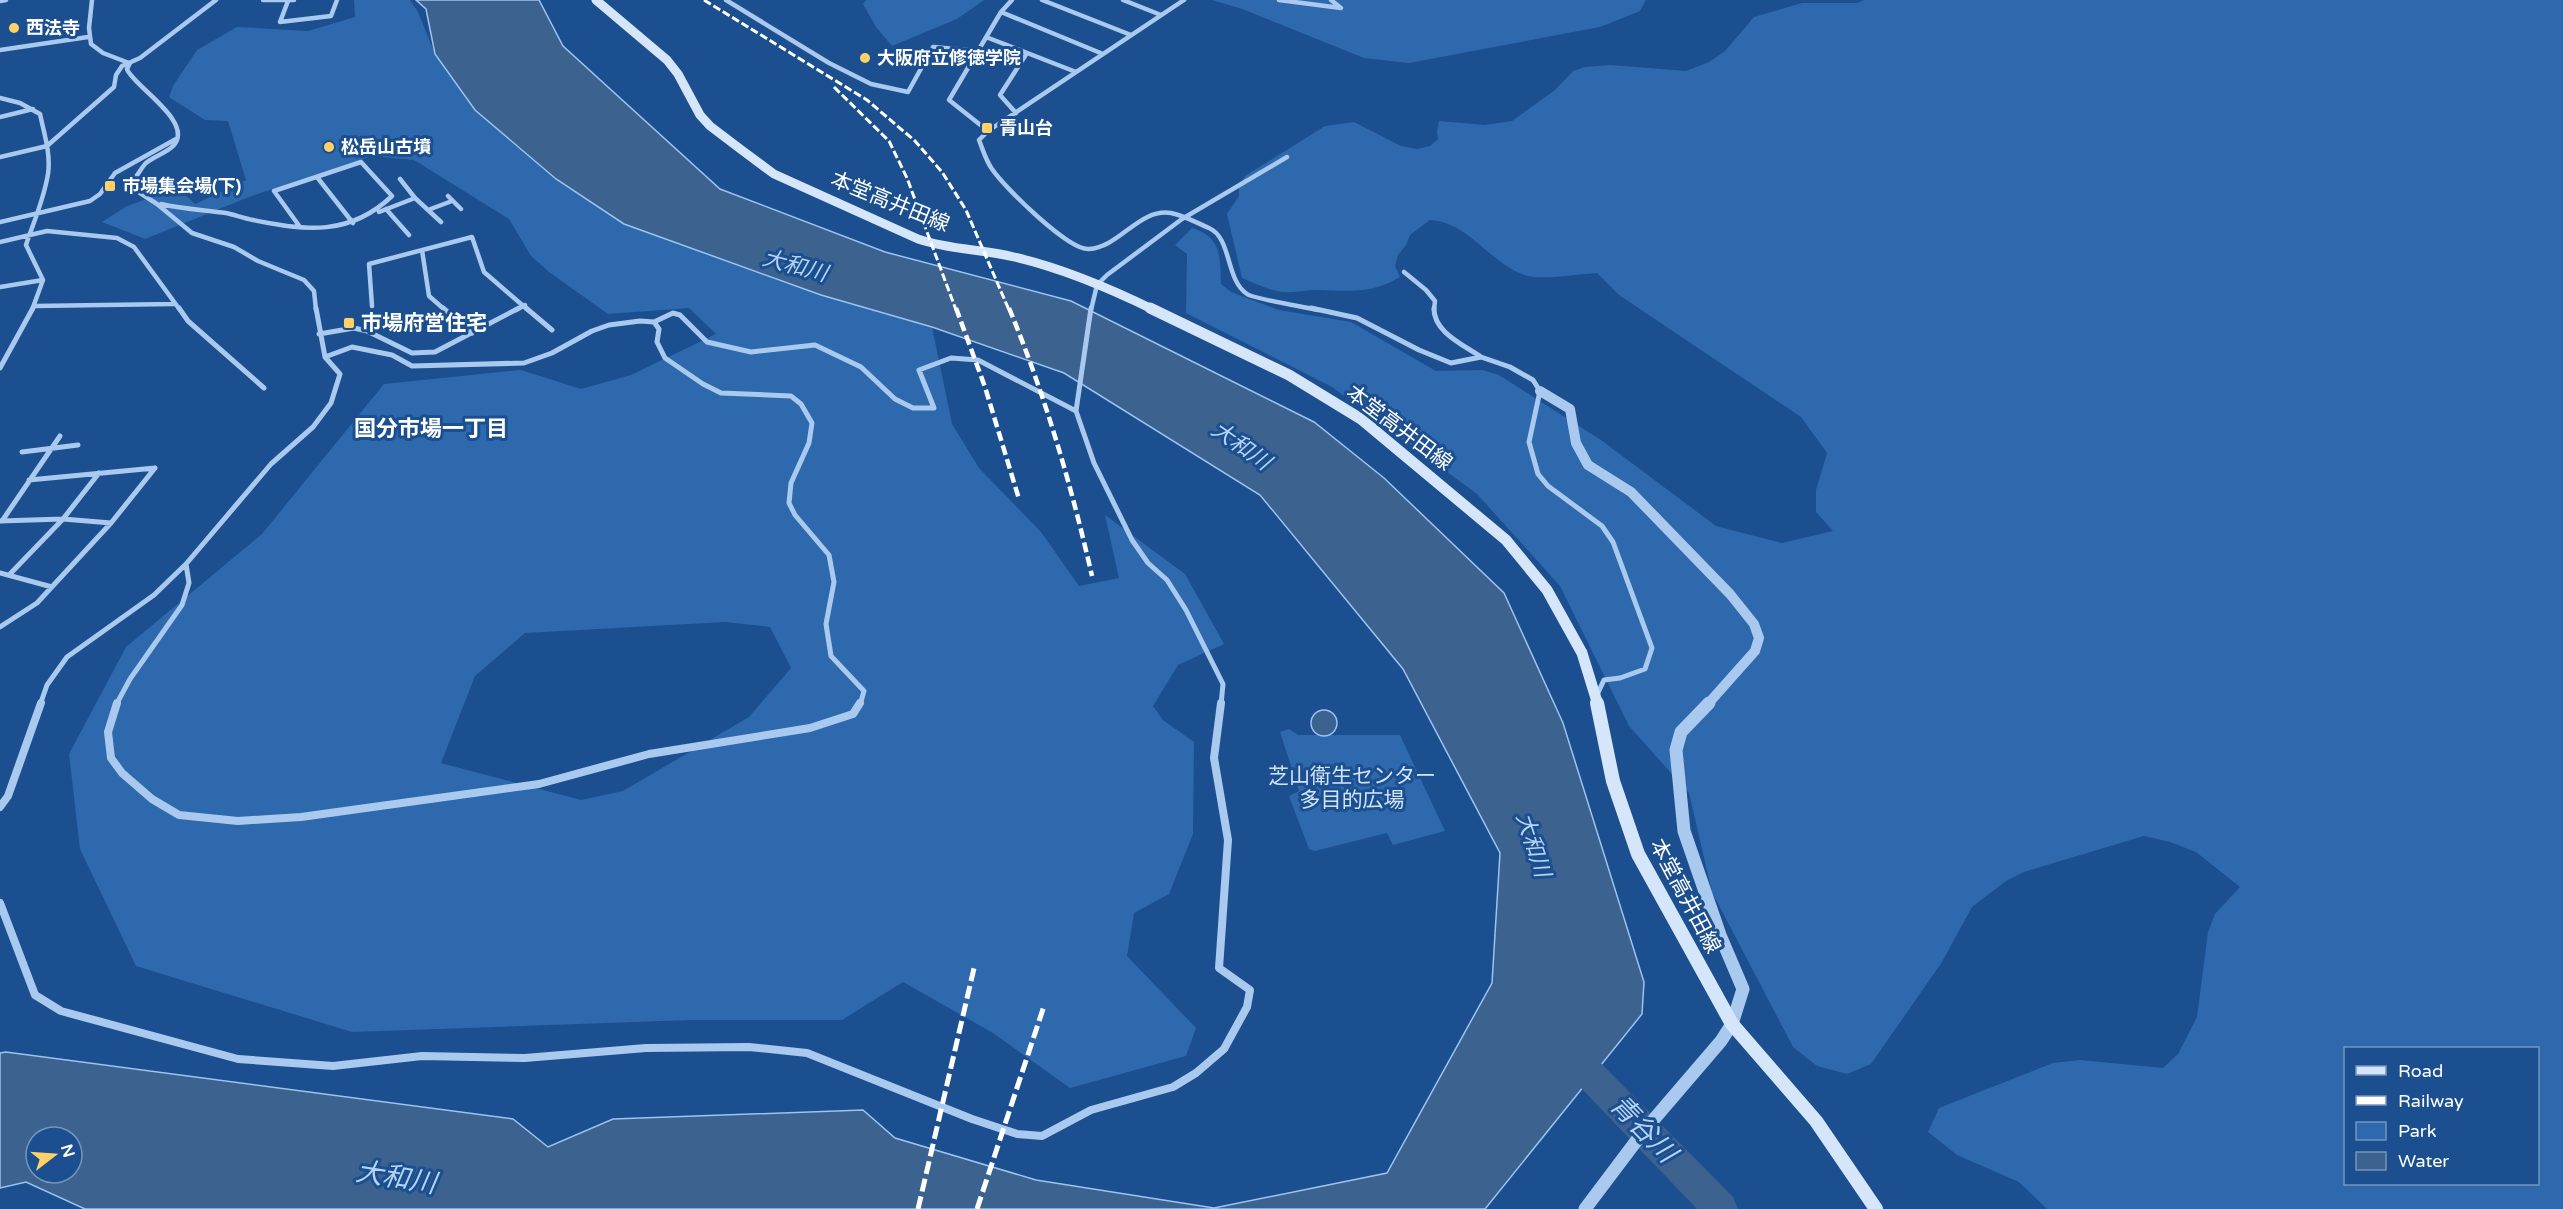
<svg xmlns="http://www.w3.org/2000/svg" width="2563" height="1209" viewBox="0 0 2563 1209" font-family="'Varela Round','Noto Sans JP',sans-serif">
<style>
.green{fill:#2e69ad;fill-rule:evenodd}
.water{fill:#3c6290;stroke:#9cc4f0;stroke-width:1.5;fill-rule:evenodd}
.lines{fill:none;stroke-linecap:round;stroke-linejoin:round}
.river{fill:#3c6290;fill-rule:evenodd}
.minor-far2{stroke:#a9c9ee;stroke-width:4.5}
.minor-far1{stroke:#a9c9ee;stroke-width:5}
.minor{stroke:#a9c9ee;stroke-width:8}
.tertiary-far1{stroke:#a9c9ee;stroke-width:10}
.tertiary{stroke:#a9c9ee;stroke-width:13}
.secondary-far2{stroke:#d6e6fa;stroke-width:9}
.secondary-far1{stroke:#d6e6fa;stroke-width:11}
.secondary{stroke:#d6e6fa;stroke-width:14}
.rail-far2{stroke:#fff;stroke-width:3;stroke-dasharray:8 3;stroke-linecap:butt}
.rail-far1{stroke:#fff;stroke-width:4.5;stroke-dasharray:10 4.5;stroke-linecap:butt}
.rail{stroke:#fff;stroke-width:5;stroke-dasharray:13 5;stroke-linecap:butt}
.poi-dot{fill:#ffd166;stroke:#1b4f8f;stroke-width:2}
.labels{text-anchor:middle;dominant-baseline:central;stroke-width:6;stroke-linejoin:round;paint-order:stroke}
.far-poi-label{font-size:18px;font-weight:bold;fill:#fff;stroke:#1b4f8f;text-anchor:start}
.street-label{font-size:21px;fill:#fff;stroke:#1b4f8f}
.poi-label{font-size:21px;font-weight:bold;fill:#fff;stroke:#1b4f8f;text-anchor:start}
.park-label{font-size:21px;fill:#cfe3fa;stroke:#1b4f8f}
.water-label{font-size:22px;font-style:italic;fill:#b5d3f5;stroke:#1b4f8f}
.neighbourhood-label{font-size:22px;font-weight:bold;fill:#fff;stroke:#1b4f8f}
.near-water-label{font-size:27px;font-style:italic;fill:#b5d3f5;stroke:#1b4f8f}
</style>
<rect width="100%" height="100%" fill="#1b4f8f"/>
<path class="green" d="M 354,0 L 410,0 L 418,12 L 435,54 L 478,113 L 556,179 L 624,224 L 821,295 L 932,327 L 952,424 L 979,468 L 1041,532 L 1079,586 L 1119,578 L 1105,515 L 1185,574 L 1224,644 L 1178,665 L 1153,706 L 1163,720 L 1194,742 L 1193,834 L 1169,894 L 1134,913 L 1127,956 L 1196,1028 L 1186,1056 L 1070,1088 L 993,1033 L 903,982 L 842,1020 L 690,1020 L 352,1032 L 136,966 L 80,849 L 69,754 L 126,647 L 262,534 L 384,384 L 521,370 L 581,389 L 631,375 L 716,334 L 689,308 L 608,314 L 549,272 L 531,256 L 509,219 L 414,160 L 372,156 L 249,197 L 145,239 L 102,222 L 127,206 L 178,188 L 195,204 L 246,180 L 228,121 L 205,120 L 169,97 L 173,86 L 197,50 L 237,27 L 308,31 L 355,17 ZM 725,622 L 770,627 L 791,668 L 749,717 L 623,791 L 581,800 L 441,763 L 475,676 L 525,633 Z
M 866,0 L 984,0 L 957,19 L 892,46 L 876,27 L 863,4 Z
M 1212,0 L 1646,0 L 1640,11 L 1600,27 L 1409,63 L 1364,58 L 1242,9 Z
M 1864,0 L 2563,0 L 2563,1209 L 2047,1209 L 2019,1182 L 1957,1155 L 1928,1132 L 1939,1108 L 2053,1063 L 2080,1060 L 2163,1068 L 2178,1054 L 2197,1017 L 2208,932 L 2215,914 L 2240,887 L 2196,852 L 2170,842 L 2144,836 L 2024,872 L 2006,881 L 1972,907 L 1942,962 L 1871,1064 L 1847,1074 L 1817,1066 L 1793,1047 L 1712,892 L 1689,793 L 1629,726 L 1560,586 L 1477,494 L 1332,387 L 1186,313 L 1187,254 L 1175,245 L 1192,228 C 1222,237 1220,257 1221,284 L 1231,292 L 1279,310 L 1351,322 L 1436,371 L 1482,370 L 1499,375 L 1601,440 L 1716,526 L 1782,543 L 1833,531 L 1816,512 L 1816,490 L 1827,453 L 1801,417 L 1619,295 L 1597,273 C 1581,274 1541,280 1528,276 C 1491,266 1470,222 1430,220 L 1410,235 L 1406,245 L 1398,255 L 1395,266 L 1400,277 C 1371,294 1351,291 1319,290 C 1304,290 1288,295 1273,290 C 1262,287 1252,282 1242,278 L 1227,214 L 1239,196 L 1239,186 L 1245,176 L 1325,126 L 1354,122 L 1401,146 L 1417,149 L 1430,146 L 1438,139 L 1437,131 L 1439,121 L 1485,125 L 1512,121 L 1555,90 L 1573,71 L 1585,67 L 1611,65 L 1686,71 L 1709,62 L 1725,51 L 1754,17 L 1802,3 L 1857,3 ZM 2346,1048 L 2538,1048 L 2538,1184 L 2346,1184 Z
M 1289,729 L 1298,735 L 1400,735 L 1445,831 L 1393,845 L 1387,833 L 1315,851 L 1309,849 L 1289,796 L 1299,791 L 1280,732 Z"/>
<path class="water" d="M 416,0 L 539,0 L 563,46 L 720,189 L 885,252 L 1071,301 L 1314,422 L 1384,478 L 1504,593 L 1563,723 L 1644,982 L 1642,1014 L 1485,1209 L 85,1209 L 26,1182 L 0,1188 L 0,1053 L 6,1052 L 513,1119 L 548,1147 L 613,1119 L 863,1110 L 895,1138 L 1036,1180 L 1214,1208 L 1387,1173 L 1492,983 L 1500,853 L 1403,669 L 1260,495 L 1064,373 L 932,327 L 821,295 L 624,224 L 556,179 L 475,110 L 435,54 L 426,9 ZM 36,1137 L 72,1137 L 72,1173 L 36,1173 Z
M1311 723a13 13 0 1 1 26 0a13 13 0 1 1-26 0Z"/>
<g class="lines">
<path class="river" d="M 1568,1036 L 1579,1041 L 1733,1197 L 1738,1209 L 1697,1209 L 1557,1063 L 1552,1052 L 1557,1041 Z"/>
<path class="minor-far2" d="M 92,0 L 89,28 L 91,44 L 103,53 L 129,63
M 263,0 L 294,0
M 726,0 L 829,63 L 871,84 L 908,92 L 933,47 L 978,51
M 1042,0 L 1131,35
M 1123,0 L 1161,15
M 1184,0 L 988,131 L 979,140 C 983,150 986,161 992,169 C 1004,187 1069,251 1089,249 C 1120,247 1139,208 1171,213 C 1183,215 1197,223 1209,228 C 1232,238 1225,279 1247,294 C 1254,299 1306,307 1318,310
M 1279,0 L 1341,8 L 1331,0
M 0,1 L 6,0
M 288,1 L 280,22 L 331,16 L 337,0
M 1001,12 L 1103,54
M 986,37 L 1076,72
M 0,50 L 88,37
M 130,63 L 127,69 C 132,85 194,121 174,145 C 167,153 154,156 146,163 C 142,167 139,173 135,178 L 137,191 L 157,204 L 192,233 L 234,247 L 258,261 L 304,280 L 314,291 L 316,310
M 0,98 L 20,103 L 40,114 C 44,133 51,154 48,174 C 44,199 34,221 26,245 L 43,280 L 32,310
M 1016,113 L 1000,95 L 1027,53
M 0,117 L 33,109
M 988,131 L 949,100 L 1001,12 L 1012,0
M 0,157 L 47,146 L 114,87 L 116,75 L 122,66 L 140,58 L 216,0
M 317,177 L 353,223
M 400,179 L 415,198 L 441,222
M 448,196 L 461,209
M 161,204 C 182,209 204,210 226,213 C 235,215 243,218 253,220 C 306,231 350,236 392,196 L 361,162 L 274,191 L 300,227
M 386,209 L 409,235
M 428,210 L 452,201
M 379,212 L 415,198
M 0,222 L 90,201 L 100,194 L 115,173 L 176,139
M 0,242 L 47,231 L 117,238 L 134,247 L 180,310
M 422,250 L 429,296 L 445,310
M 1404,272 L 1426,290 L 1435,301 L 1434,310
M 0,287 L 43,280
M 34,306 L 174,304
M 372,306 L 369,264 L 472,237 L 484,272 L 528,310
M 516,310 L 525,305
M 1091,310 L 1097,285 L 1107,275 L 1182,219 L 1287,157"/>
<path class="minor-far1" d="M 179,308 L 188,321 L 264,388
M 443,308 L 472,333
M 526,308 L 552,330
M 1091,308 L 1076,411 L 1094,463 L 1132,540 L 1148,563 L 1167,580 L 1186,610 L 1223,684 L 1221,705
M 1311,308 L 1357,318 L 1419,350 L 1451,363 L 1481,357 L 1510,367 L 1533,380 L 1540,391 L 1529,442 L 1538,474 L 1548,486 L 1602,526 L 1613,542 L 1652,648 L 1645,669 L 1620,678 L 1604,680 L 1596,697
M 1434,308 C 1433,332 1464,345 1481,357
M 654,322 L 659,329 L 657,342 L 665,358 L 703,384 L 721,393 L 791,396 L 801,404 L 812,423 L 809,443 L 791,483 L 789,503 L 795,515 L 829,555 L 834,582 L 826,624 L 831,656 L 864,691 L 860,705
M 319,334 L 354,328 L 367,331 L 412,353 L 435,352 L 519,308
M 325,357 L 352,347 L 392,355 L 412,366 L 524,363 L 552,353 L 592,331 L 609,325 L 640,321 L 654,322 L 673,313 L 680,315 L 707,342 L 751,352 L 815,345 L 861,367 L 895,399 L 913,408 L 934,408 L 919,370 L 951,358 L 978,360 L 1076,411
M 0,368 L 33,308
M 22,452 L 78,445
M 29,480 L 155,468
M 0,521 L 63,519 L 111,523
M 2,521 L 60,436
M 0,573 L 52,587
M 10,574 L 63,519 L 99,473
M 0,627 L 37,603 L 111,523 L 155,468
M 40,705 L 47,685 L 67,657 L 154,595 L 186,564 L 271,464 L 313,427 L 331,403 L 340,374 L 325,357 L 316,308
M 116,705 L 130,679 L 182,605 L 189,583 L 186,564"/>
<path class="minor" d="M 117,703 L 108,732 L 111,758 L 122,773 L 152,799 L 179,815 L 238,821 L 301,817 L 539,784 L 649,754 L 810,728 L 853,714 L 860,703
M 0,807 L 8,796 L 41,703
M 0,903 L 35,995 L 61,1011 L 238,1059 L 333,1066 L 422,1056 L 525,1058 L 646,1048 L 749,1047 L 807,1053 L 972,1119 L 1017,1134 L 1042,1136 L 1091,1110 L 1173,1087 L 1196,1073 L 1224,1049 L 1247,1007 L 1250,990 L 1219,968 L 1228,840 L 1214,758 L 1221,703"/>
<path class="tertiary-far1" d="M 1540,391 L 1570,409 L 1576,443 L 1588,465 L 1631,492 L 1730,594 L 1754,624 L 1759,638 L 1755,651 L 1707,705"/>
<path class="tertiary" d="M 1585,1209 L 1643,1132 L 1721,1041 L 1732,1024 L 1743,989 L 1720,935 L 1684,831 L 1676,750 L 1681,732 L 1709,703"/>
<path class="secondary-far2" d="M 596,0 L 667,60 L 678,74 L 700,115 L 710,126 L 743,151 L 774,174 L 918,239 C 950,250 982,249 1014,257 C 1062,268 1109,288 1154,310"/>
<path class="secondary-far1" d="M 1150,308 L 1289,375 L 1361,419 L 1506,540 L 1547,590 L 1582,653 L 1598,705"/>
<path class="secondary" d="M 1597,703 L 1613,781 L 1638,854 L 1732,1024 L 1816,1121 L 1876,1209"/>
<path class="rail-far2" d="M 704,0 L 867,100 L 915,141 L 942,172 L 966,210 L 1009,310
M 834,87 L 889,141 L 907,178 L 956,310"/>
<path class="rail-far1" d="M 956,308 L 985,387 L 1019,499
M 1009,308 C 1045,395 1071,484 1092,576"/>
<path class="rail" d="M 918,1209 L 975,964
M 977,1209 L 1044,1006"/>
</g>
<g class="poi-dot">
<circle cx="14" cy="28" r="6"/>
<circle cx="865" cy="58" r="6"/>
<rect x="981" y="122" width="12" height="12" rx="3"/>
<circle cx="329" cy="147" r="6"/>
<rect x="104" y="180" width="12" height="12" rx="3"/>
<rect x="343" y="317" width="12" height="12" rx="3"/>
</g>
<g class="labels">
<g class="far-poi-label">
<text x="26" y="28">西法寺</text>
<text x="877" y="58">大阪府立修徳学院</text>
<text x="999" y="128">青山台</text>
<text x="341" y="147">松岳山古墳</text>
<text x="122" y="186">市場集会場(下)</text>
</g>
<g class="street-label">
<text transform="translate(890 202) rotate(22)">本堂高井田線</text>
<text transform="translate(1399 428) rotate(37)">本堂高井田線</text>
<text transform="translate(1685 896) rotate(62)">本堂高井田線</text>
</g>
<g class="poi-label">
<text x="361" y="323">市場府営住宅</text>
</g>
<g class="park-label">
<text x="1352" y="776">芝山衛生センター<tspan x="1352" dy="24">多目的広場</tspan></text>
</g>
<g class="water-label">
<text transform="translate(795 266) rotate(15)">大和川</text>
<text transform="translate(1241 446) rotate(35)">大和川</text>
<text transform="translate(1533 845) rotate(72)">大和川</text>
</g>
<g class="neighbourhood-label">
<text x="431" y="429">国分市場一丁目</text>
</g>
<g class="near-water-label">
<text transform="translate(1643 1129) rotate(46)">青谷川</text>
<text transform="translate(396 1178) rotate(9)">大和川</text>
</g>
</g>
<rect x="2344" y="1047" width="195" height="138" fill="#1b4f8f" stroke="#7695bc" stroke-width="1.5"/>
<rect x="2356" y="1066" width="30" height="9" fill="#d6e6fa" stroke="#7695bc" stroke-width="1.5"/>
<text x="2398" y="1077" font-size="18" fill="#ffffff">Road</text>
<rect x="2356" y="1096" width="30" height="9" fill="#ffffff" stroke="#7695bc" stroke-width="1.5"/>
<text x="2398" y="1107" font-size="18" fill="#ffffff">Railway</text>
<rect x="2356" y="1122" width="30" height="18" fill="#2e69ad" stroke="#7695bc" stroke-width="1.5"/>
<text x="2398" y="1137" font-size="18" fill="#ffffff">Park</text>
<rect x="2356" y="1152" width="30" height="18" fill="#3c6290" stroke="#7695bc" stroke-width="1.5"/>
<text x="2398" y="1167" font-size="18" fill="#ffffff">Water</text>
<g transform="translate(54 1155) rotate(73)"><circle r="28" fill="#1b4f8f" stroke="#7695bc" stroke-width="1.5"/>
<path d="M0-4.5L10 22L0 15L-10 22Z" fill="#ffd166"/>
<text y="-9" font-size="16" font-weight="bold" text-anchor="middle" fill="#ffffff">N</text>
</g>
</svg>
